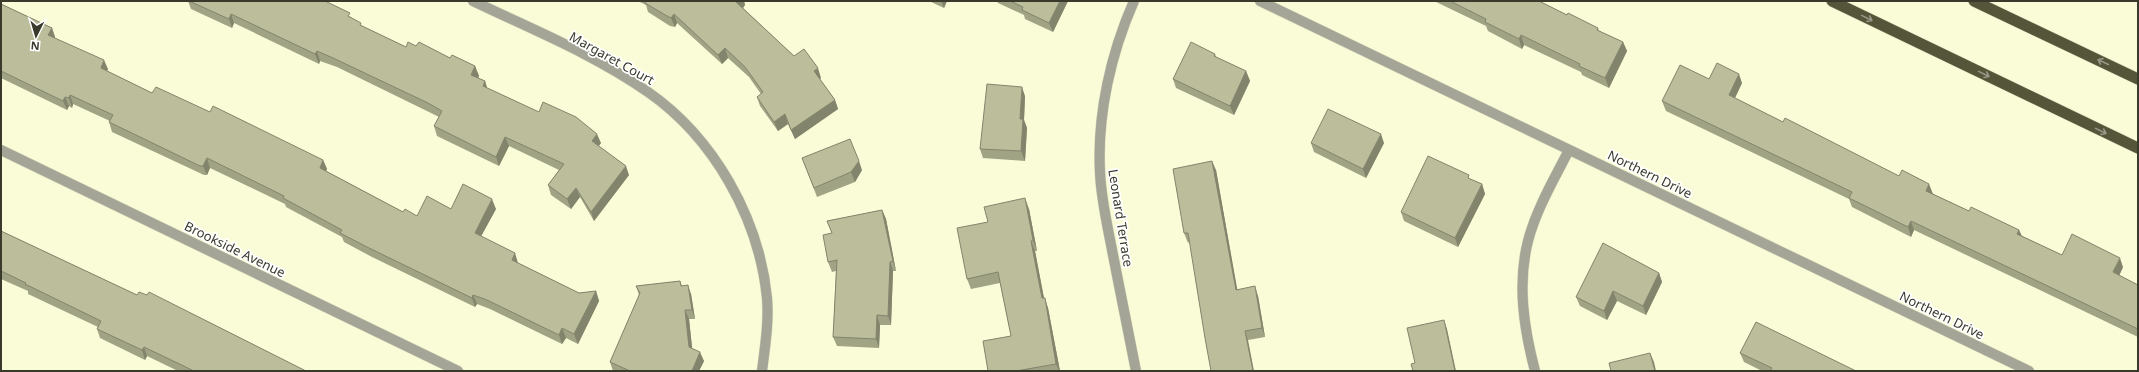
<svg xmlns="http://www.w3.org/2000/svg" width="2139" height="372" viewBox="0 0 2139 372" font-family="'Noto Sans',sans-serif">
<style>
.lines{fill:none;stroke-linecap:round;stroke-linejoin:round}
.minor-casing{stroke:#d7d9b9;stroke-width:11}
.trunk-casing{stroke:#d7d9b9;stroke-width:12}
.minor{stroke:#a4a597;stroke-width:10}
.trunk{stroke:#545539;stroke-width:11}
.wall{fill:#a1a385}
.shaded-wall{fill:#83846c}
.building{fill:#bbbd9b;stroke:#83846c}
.oneway{stroke:#989988}
.labels{text-anchor:middle;dominant-baseline:central;stroke-width:3.5;stroke-linejoin:round;paint-order:stroke}
.street-label{font-size:13px;fill:#39392c;stroke:#fff}
</style>
<rect width="100%" height="100%" fill="#fafcd8"/>
<g class="lines">
<g class="minor-casing">
<path id="minor" d="M 473,1 C 531,29 594,54 648,92 C 714,138 759,218 767,298 C 769,322 765,347 762,371
M 1134,1 C 1111,53 1097,114 1100,172 C 1101,200 1108,228 1113,255 C 1121,294 1128,332 1136,371
M 1260,1 L 2029,371
M 1,150 L 458,371
M 1535,371 C 1524,329 1517,284 1528,241 C 1536,210 1554,179 1569,150"/>
</g>
<g class="trunk-casing">
<path id="trunk" d="M 1832,1 L 2138,148
M 1974,1 L 2138,79"/>
</g>
<use href="#minor" class="minor"/>
<use href="#trunk" class="trunk"/>
</g>
<path class="wall" d="M 188,1 L 325,1 L 352,18 L 362,26 L 406,47 L 416,46 L 475,66 L 479,76 L 478,78 L 485,81 L 487,88 L 601,143 L 599,146 L 629,175 L 594,221 L 580,197 L 571,209 L 551,195 L 548,185 L 559,170 L 509,146 L 499,166 L 437,136 L 434,126 L 439,117 L 431,113 L 337,67 L 320,61 L 319,64 L 234,23 L 232,28 L 191,9 Z
M 638,1 L 744,1 L 745,5 L 743,8 L 794,56 L 821,78 L 820,79 L 835,100 L 838,109 L 795,139 L 788,124 L 778,131 L 760,106 L 757,97 L 761,94 L 749,77 L 728,58 L 722,64 L 677,23 L 675,27 L 670,26 L 648,12 L 646,5 Z
M 929,1 L 947,1 L 944,8 Z
M 997,1 L 1068,1 L 1053,32 L 1025,19 L 1024,15 L 998,3 Z
M 1434,1 L 1539,1 L 1567,15 L 1598,28 L 1599,31 L 1623,42 L 1627,51 L 1609,88 L 1582,75 L 1581,72 L 1524,45 L 1522,49 L 1488,31 L 1486,26 Z
M 1,4 L 52,28 L 55,37 L 55,38 L 108,69 L 107,71 L 152,93 L 210,112 L 323,160 L 327,169 L 326,171 L 403,212 L 417,216 L 451,209 L 496,209 L 481,236 L 518,263 L 579,293 L 596,291 L 599,301 L 578,344 L 566,338 L 562,344 L 490,309 L 477,304 L 475,307 L 372,257 L 344,242 L 342,237 L 286,207 L 285,204 L 210,168 L 207,175 L 204,175 L 112,132 L 109,122 L 110,121 L 73,104 L 72,108 L 69,106 L 67,110 L 1,78 Z
M 1215,54 L 1216,57 L 1246,71 L 1250,81 L 1234,115 L 1176,88 L 1173,79 Z
M 1709,79 L 1742,83 L 1735,98 L 1783,122 L 1969,211 L 2019,230 L 2022,236 L 2062,255 L 2123,267 L 2119,276 L 2138,285 L 2138,337 L 1914,230 L 1911,237 L 1852,207 L 1849,199 L 1666,111 L 1662,101 Z
M 1025,96 L 1024,120 L 1027,128 L 1025,161 L 983,158 L 980,149 Z
M 1311,143 L 1384,143 L 1366,178 L 1314,152 Z
M 802,158 L 862,170 L 855,182 L 817,197 Z
M 1216,170 L 1237,290 L 1258,296 L 1265,337 L 1248,340 L 1189,242 L 1188,243 L 1184,233 Z
M 1470,179 L 1482,184 L 1485,194 L 1458,247 L 1404,221 L 1401,212 Z
M 1029,209 L 1037,251 L 1035,251 L 1044,298 L 1048,308 L 1060,371 L 988,371 L 1011,336 L 1000,283 L 971,289 L 967,279 L 988,222 Z
M 882,210 L 886,219 L 896,271 L 893,271 L 891,325 L 880,325 L 879,348 L 837,346 L 833,337 L 836,271 L 832,272 L 828,262 L 832,233 L 827,221 Z
M 1,231 L 137,295 L 306,371 L 178,371 L 147,356 L 145,360 L 100,338 L 97,329 L 98,327 L 28,294 L 28,291 L 1,279 Z
M 1659,273 L 1662,282 L 1646,315 L 1617,301 L 1607,320 L 1580,306 L 1576,297 Z
M 680,281 L 682,286 L 691,294 L 695,319 L 689,319 L 692,348 L 704,361 L 699,371 L 613,371 L 610,362 L 639,295 L 636,286 Z
M 1740,353 L 1856,371 L 1762,371 L 1744,362 Z"/>
<path class="shaded-wall" d="M 737,1 L 744,1 L 745,5 L 740,12 L 736,2 Z
M 941,1 L 947,1 L 944,8 Z
M 1060,1 L 1068,1 L 1053,32 L 1049,23 Z
M 231,14 L 234,23 L 232,28 L 229,19 Z
M 674,14 L 677,23 L 675,27 L 671,18 Z
M 52,28 L 55,37 L 52,44 L 48,35 Z
M 1521,35 L 1524,45 L 1522,49 L 1519,39 Z
M 1623,42 L 1627,51 L 1609,88 L 1605,78 Z
M 725,48 L 728,58 L 722,64 L 718,55 Z
M 317,51 L 320,61 L 319,64 L 315,54 Z
M 104,60 L 108,69 L 104,77 L 101,68 Z
M 475,66 L 479,76 L 475,84 L 471,75 Z
M 818,68 L 821,78 L 818,80 L 814,71 Z
M 1246,71 L 1250,81 L 1234,115 L 1230,106 Z
M 1739,74 L 1742,83 L 1732,104 L 1729,95 Z
M 485,81 L 488,91 L 483,86 Z
M 1022,87 L 1025,96 L 1024,120 L 1027,128 L 1025,161 L 1021,151 L 1020,119 Z
M 70,95 L 73,104 L 72,108 L 69,98 Z
M 65,97 L 69,106 L 67,110 L 63,101 Z
M 835,100 L 838,109 L 795,139 L 791,130 Z
M 785,114 L 788,124 L 778,131 L 774,122 Z
M 597,134 L 601,143 L 595,150 L 592,141 Z
M 1381,134 L 1384,143 L 1366,178 L 1363,169 Z
M 505,137 L 509,146 L 499,166 L 496,157 Z
M 207,158 L 210,168 L 207,175 L 203,166 Z
M 323,160 L 327,169 L 323,177 L 320,168 Z
M 859,161 L 862,170 L 855,182 L 851,172 Z
M 1212,161 L 1216,170 L 1239,299 L 1236,290 Z
M 626,166 L 629,175 L 594,221 L 591,212 Z
M 1482,184 L 1485,194 L 1458,247 L 1455,238 Z
M 1929,184 L 1933,194 L 1930,200 L 1926,191 Z
M 576,188 L 580,197 L 571,209 L 567,199 Z
M 1025,198 L 1029,209 L 1037,251 L 1033,240 Z
M 492,199 L 496,209 L 478,242 L 475,233 Z
M 882,210 L 886,219 L 896,271 L 893,261 Z
M 1911,221 L 1914,230 L 1911,237 L 1908,227 Z
M 2019,230 L 2023,239 L 2017,234 Z
M 1031,241 L 1035,251 L 1046,309 L 1042,298 Z
M 515,253 L 518,263 L 515,269 L 512,260 Z
M 2120,258 L 2123,267 L 2116,282 L 2113,272 Z
M 890,262 L 893,271 L 891,325 L 888,316 Z
M 1659,273 L 1662,282 L 1646,315 L 1643,306 Z
M 688,285 L 691,294 L 695,319 L 692,310 Z
M 1255,286 L 1258,296 L 1265,337 L 1262,328 Z
M 596,291 L 599,301 L 578,344 L 574,334 Z
M 1613,291 L 1617,301 L 1607,320 L 1604,311 Z
M 473,295 L 477,304 L 475,307 L 472,298 Z
M 1045,298 L 1048,308 L 1060,371 L 1059,371 L 1056,364 Z
M 685,310 L 689,319 L 693,356 L 689,347 Z
M 877,315 L 880,325 L 879,348 L 876,339 Z
M 1444,320 L 1447,329 L 1456,371 L 1455,371 Z
M 562,328 L 566,338 L 562,344 L 559,335 Z
M 1245,331 L 1248,340 L 1254,371 L 1253,371 Z
M 144,347 L 147,356 L 145,360 L 142,350 Z
M 700,352 L 704,361 L 699,371 L 692,371 Z
M 1650,353 L 1654,362 L 1656,371 L 1655,371 Z"/>
<path class="building" d="M 189,1 L 325,1 L 350,13 L 348,16 L 361,23 L 360,25 L 406,47 L 408,42 L 416,46 L 419,42 L 450,58 L 452,55 L 475,66 L 471,75 L 485,81 L 483,86 L 539,112 L 543,102 L 576,117 L 597,134 L 592,141 L 626,166 L 591,212 L 576,188 L 567,199 L 548,185 L 564,164 L 505,137 L 496,157 L 434,126 L 442,111 L 428,103 L 333,58 L 317,51 L 315,54 L 231,14 L 229,19 Z
M 646,1 L 737,1 L 736,2 L 794,56 L 804,49 L 818,68 L 814,71 L 835,100 L 791,130 L 785,114 L 774,122 L 757,97 L 763,92 L 745,67 L 725,48 L 718,55 L 674,14 L 671,18 L 667,16 L 645,3 Z
M 1010,1 L 1060,1 L 1049,23 L 1022,10 L 1023,7 Z
M 1450,1 L 1539,1 L 1567,15 L 1568,13 L 1598,28 L 1597,30 L 1623,42 L 1605,78 L 1579,66 L 1580,64 L 1521,35 L 1519,39 L 1485,22 L 1486,19 Z
M 1,4 L 52,28 L 48,35 L 104,60 L 101,68 L 152,93 L 156,87 L 210,112 L 213,106 L 323,160 L 320,168 L 403,212 L 405,209 L 417,216 L 427,196 L 451,209 L 463,184 L 492,199 L 475,233 L 515,253 L 512,260 L 579,293 L 596,291 L 574,334 L 562,328 L 559,335 L 487,300 L 473,295 L 472,298 L 369,248 L 340,233 L 342,230 L 283,198 L 284,196 L 207,158 L 203,166 L 200,166 L 109,122 L 113,115 L 70,95 L 69,98 L 65,97 L 63,101 L 1,71 Z
M 1191,42 L 1215,54 L 1214,56 L 1246,71 L 1230,106 L 1173,79 Z
M 1717,63 L 1739,74 L 1729,95 L 1783,122 L 1785,118 L 1899,176 L 1902,170 L 1929,184 L 1926,191 L 1969,211 L 1971,207 L 2019,230 L 2017,234 L 2062,255 L 2072,234 L 2120,258 L 2113,272 L 2138,285 L 2138,329 L 1911,221 L 1908,227 L 1849,198 L 1852,192 L 1662,101 L 1680,65 L 1709,79 Z
M 987,84 L 1022,87 L 1020,119 L 1023,119 L 1021,151 L 980,149 Z
M 1328,109 L 1381,134 L 1363,169 L 1311,143 Z
M 850,139 L 859,161 L 851,172 L 814,188 L 802,158 Z
M 1428,156 L 1469,175 L 1468,178 L 1482,184 L 1455,238 L 1401,212 Z
M 1212,161 L 1236,290 L 1255,286 L 1262,328 L 1245,331 L 1253,371 L 1211,371 L 1205,338 L 1188,233 L 1184,233 L 1173,169 Z
M 1025,198 L 1033,240 L 1031,241 L 1042,298 L 1045,298 L 1056,364 L 1016,371 L 988,371 L 983,341 L 1011,336 L 998,272 L 967,279 L 957,228 L 988,222 L 984,207 Z
M 882,210 L 893,261 L 890,262 L 888,316 L 877,315 L 876,339 L 833,337 L 837,260 L 828,262 L 823,235 L 832,233 L 827,221 Z
M 1,231 L 137,295 L 139,292 L 147,295 L 149,292 L 306,371 L 194,371 L 144,347 L 142,350 L 97,329 L 101,321 L 25,284 L 26,283 L 1,271 Z
M 1603,243 L 1659,273 L 1643,306 L 1613,291 L 1604,311 L 1576,297 Z
M 680,281 L 681,286 L 688,285 L 692,310 L 685,310 L 689,347 L 700,352 L 692,371 L 630,371 L 610,362 L 640,293 L 636,286 Z
M 1444,320 L 1455,371 L 1413,371 L 1411,364 L 1415,363 L 1407,328 Z
M 1756,322 L 1856,371 L 1770,371 L 1772,368 L 1740,353 Z
M 1650,353 L 1655,371 L 1611,371 L 1609,363 Z"/>
<defs><path id="oneway-shaft" d="M-6 0H5M1.5-3L5.5 0L1.5 3" fill="none" stroke-width="1.6" stroke-linecap="round" stroke-linejoin="round"/></defs>
<g class="oneway">
<use href="#oneway-shaft" transform="translate(1867 18) rotate(26)"/>
<use href="#oneway-shaft" transform="translate(2103 62) rotate(-155)"/>
<use href="#oneway-shaft" transform="translate(1984 74) rotate(26)"/>
<use href="#oneway-shaft" transform="translate(2101 131) rotate(26)"/>
</g>
<g class="labels">
<g class="street-label">
<text transform="translate(612 58) rotate(29)">Margaret Court</text>
<text transform="translate(1650 174) rotate(26)">Northern Drive</text>
<text transform="translate(1121 218) rotate(81)">Leonard Terrace</text>
<text transform="translate(235 249) rotate(26)">Brookside Avenue</text>
<text transform="translate(1942 315) rotate(26)">Northern Drive</text>
</g>
</g>
<rect width="2139" height="372" fill="none" stroke="#39392c" stroke-width="4"/>
<g transform="translate(36 36) rotate(185)" stroke="#ffffff" stroke-width="3" paint-order="stroke">
<path d="M0-3L7 15L0 10L-7 15Z" fill="#39392c"/>
<text y="-6" font-size="11" font-weight="bold" text-anchor="middle" fill="#39392c">N</text>
</g>
</svg>
